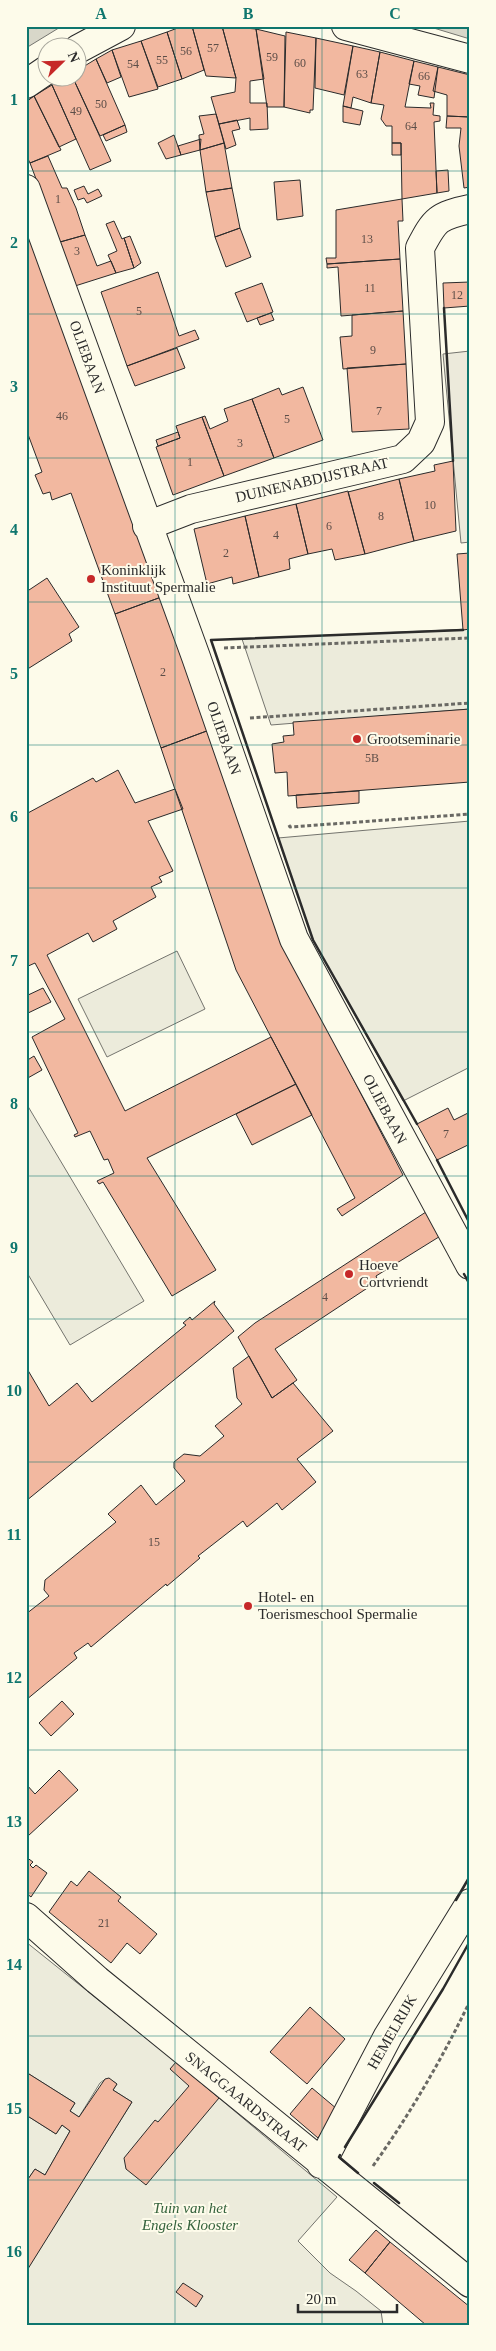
<svg xmlns="http://www.w3.org/2000/svg" width="496" height="2351" viewBox="0 0 496 2351" font-family="Georgia,serif">
<style>
.green{fill:#ecebdb;stroke:#74746e}
.parking{fill:#eceadb;stroke:#74746e}
.water{fill:#d8d7c9;stroke:#74746e}
.building{fill:#f2b8a0;stroke:#2b2b2b}
.lines{fill:none;stroke-linecap:round;stroke-linejoin:round}
.minor-casing{stroke:#2b2b2b;stroke-width:30}
.path{stroke:#6a6964;stroke-width:3;stroke-dasharray:4 2.5;stroke-linecap:butt}
.minor{stroke:#fdfbea;stroke-width:28}
.wall{stroke:#2b2b2b;stroke-width:2.5}
.grid{fill:none;stroke:#0f766e;stroke-width:1;stroke-opacity:0.55}
.poi-dot{fill:#c62828;stroke:#fdfbea;stroke-width:2}
.labels{text-anchor:middle;dominant-baseline:central;stroke-width:4;stroke-linejoin:round;paint-order:stroke}
.number-label{font-size:12px;fill:#5d4e48}
.street-label{font-size:15px;fill:#2b2b2b;stroke:#fdfbea}
.poi-label{font-size:15px;fill:#2b2b2b;stroke:#fdfbea;text-anchor:start}
.park-label{font-size:15px;font-style:italic;fill:#34623c;stroke:#fdfbea}
.neatline{fill:none;stroke:#0f766e;stroke-width:2}
.grid-label{font-size:16px;text-anchor:middle;font-weight:bold;fill:#0f766e}
</style>
<rect width="100%" height="100%" fill="#fdfbea"/>
<path class="green" d="M 470,629 L 470,709 L 271,725 L 242,639 Z
M 470,821 L 470,1067 L 403,1101 L 313,940 L 278,838 Z
M 177,951 L 205,1009 L 107,1057 L 78,999 Z
M 26,1103 L 144,1301 L 70,1345 L 26,1271 Z
M 26,1942 L 176,2062 L 337,2197 L 298,2241 L 330,2273 L 356,2291 L 381,2311 L 383,2325 L 26,2325 L 26,2272 L 29,2266 L 132,2102 L 113,2090 L 117,2084 C 110,2079 107,2077 100,2083 L 79,2117 L 70,2111 L 75,2103 L 29,2074 L 26,2078 Z
M 26,2115 L 56,2134 L 62,2125 L 70,2131 L 45,2175 L 35,2169 L 26,2182 Z"/>
<path class="parking" d="M 470,351 L 470,542 L 461,543 L 443,354 Z"/>
<path class="water" d="M 26,26 L 62,26 L 26,48 Z
M 427,26 L 470,26 L 470,39 Z"/>
<path class="building" d="M 183,26 L 192,26 L 204,70 L 182,79 L 167,32 Z
M 192,26 L 222,26 L 236,78 L 206,76 Z
M 222,26 L 256,29 L 264,79 L 250,81 L 250,103 L 267,103 L 268,129 L 250,130 L 250,118 L 219,124 L 211,97 L 235,92 L 236,78 Z
M 256,29 L 285,36 L 284,107 L 267,107 Z
M 167,32 L 182,79 L 158,87 L 141,41 Z
M 286,32 L 316,38 L 313,110 L 310,110 L 310,113 L 284,107 Z
M 316,38 L 353,46 L 344,95 L 315,88 Z
M 141,41 L 158,89 L 129,97 L 112,50 Z
M 353,46 L 380,52 L 371,103 L 353,97 L 351,108 L 343,106 Z
M 112,50 L 121,77 L 107,83 L 96,59 Z
M 380,52 L 414,61 L 405,107 L 431,108 L 430,103 L 434,103 L 433,115 L 440,116 L 440,121 L 434,122 L 437,193 L 402,199 L 401,143 L 392,143 L 392,126 L 386,126 L 381,119 L 384,105 L 371,103 Z
M 96,59 L 125,125 L 100,136 L 73,78 L 78,78 L 78,70 Z
M 414,61 L 438,67 L 434,98 L 418,95 L 420,86 L 409,84 Z
M 438,67 L 470,75 L 470,117 L 447,116 L 447,95 L 433,91 Z
M 65,78 L 73,78 L 111,161 L 90,170 L 52,85 Z
M 52,85 L 76,139 L 59,147 L 34,96 Z
M 34,96 L 61,150 L 30,163 L 26,155 L 26,102 Z
M 343,106 L 363,111 L 360,125 L 343,122 Z
M 216,114 L 224,143 L 200,150 L 199,135 L 204,134 L 199,116 Z
M 447,116 L 470,117 L 470,187 L 464,188 L 459,146 L 461,128 L 446,128 Z
M 237,120 L 240,129 L 232,131 L 236,145 L 226,149 L 219,124 Z
M 125,125 L 127,132 L 106,141 L 103,135 Z
M 174,135 L 181,155 L 166,159 L 158,143 Z
M 201,139 L 200,150 L 181,155 L 178,146 Z
M 224,143 L 232,188 L 206,192 L 200,150 Z
M 392,143 L 401,143 L 401,155 L 392,155 Z
M 48,156 L 62,188 L 67,188 L 76,208 L 85,235 L 60,242 L 30,163 Z
M 448,170 L 449,191 L 437,193 L 436,171 Z
M 300,180 L 303,216 L 277,220 L 274,182 Z
M 84,186 L 88,194 L 98,189 L 102,196 L 87,203 L 84,198 L 78,200 L 74,190 Z
M 232,188 L 240,228 L 215,237 L 206,192 Z
M 402,199 L 403,221 L 398,221 L 400,259 L 327,264 L 326,258 L 336,258 L 336,210 Z
M 26,215 L 164,596 L 115,614 L 71,493 L 52,500 L 50,492 L 43,494 L 35,475 L 42,472 L 26,429 Z
M 114,221 L 122,239 L 124,238 L 134,268 L 116,273 L 108,255 L 117,251 L 106,224 Z
M 240,228 L 251,257 L 226,267 L 215,237 Z
M 85,235 L 97,266 L 111,261 L 116,273 L 75,286 L 60,242 Z
M 130,236 L 141,263 L 134,268 L 124,238 Z
M 400,259 L 403,311 L 341,316 L 338,267 L 327,268 L 327,264 Z
M 158,272 L 179,336 L 195,330 L 199,339 L 127,366 L 101,292 Z
M 470,282 L 470,306 L 444,308 L 443,283 Z
M 262,283 L 273,312 L 247,322 L 235,293 Z
M 403,311 L 406,364 L 343,369 L 340,337 L 352,336 L 352,315 Z
M 271,313 L 274,320 L 260,325 L 257,318 Z
M 177,348 L 185,368 L 135,386 L 127,366 Z
M 406,364 L 409,429 L 352,432 L 347,368 Z
M 303,387 L 323,440 L 274,458 L 252,399 L 279,388 L 282,395 Z
M 252,399 L 274,458 L 224,476 L 202,417 L 205,416 L 210,429 L 228,421 L 224,409 Z
M 202,417 L 224,476 L 173,495 L 156,447 L 180,438 L 176,426 Z
M 178,432 L 180,438 L 158,446 L 156,440 Z
M 453,461 L 456,531 L 414,541 L 399,479 L 435,471 L 434,465 Z
M 399,479 L 414,541 L 365,554 L 348,492 Z
M 348,491 L 365,554 L 335,560 L 332,549 L 308,554 L 296,504 Z
M 296,504 L 308,554 L 289,559 L 290,569 L 259,577 L 245,516 Z
M 245,516 L 259,577 L 233,584 L 232,577 L 207,584 L 194,529 Z
M 470,553 L 470,629 L 463,630 L 457,554 Z
M 47,578 L 79,627 L 69,634 L 72,641 L 26,670 L 26,592 Z
M 164,596 L 212,729 L 161,748 L 115,614 Z
M 470,709 L 470,782 L 288,796 L 287,772 L 275,773 L 272,744 L 284,742 L 283,736 L 294,735 L 293,722 Z
M 212,729 L 286,949 L 403,1175 L 342,1216 L 337,1209 L 355,1198 L 236,970 L 161,748 Z
M 118,770 L 135,803 L 175,789 L 183,809 L 148,821 L 173,871 L 159,877 L 162,882 L 151,887 L 156,897 L 113,921 L 117,929 L 93,942 L 88,933 L 47,955 L 125,1111 L 271,1037 L 296,1084 L 147,1158 L 216,1270 L 172,1296 L 103,1182 L 99,1184 L 97,1181 L 114,1173 L 108,1159 L 104,1160 L 90,1131 L 75,1137 L 74,1135 L 78,1133 L 32,1037 L 65,1019 L 35,963 L 26,967 L 26,814 L 93,778 L 96,782 Z
M 359,791 L 359,803 L 297,808 L 296,795 Z
M 43,988 L 51,1002 L 26,1014 L 26,996 Z
M 34,1056 L 42,1070 L 26,1079 L 26,1061 Z
M 296,1084 L 312,1115 L 252,1145 L 236,1114 Z
M 448,1108 L 454,1120 L 470,1112 L 470,1144 L 437,1160 L 417,1124 Z
M 429,1210 L 442,1235 L 376,1276 L 378,1281 L 275,1349 L 297,1380 L 272,1398 L 238,1337 L 255,1323 Z
M 215,1301 L 214,1304 L 234,1331 L 26,1501 L 26,1367 L 49,1406 L 77,1383 L 92,1402 L 186,1325 L 183,1323 L 190,1317 L 192,1320 Z
M 249,1356 L 272,1398 L 293,1383 L 333,1431 L 297,1459 L 316,1482 L 282,1510 L 277,1503 L 247,1527 L 243,1521 L 198,1556 L 200,1558 L 167,1586 L 166,1584 L 91,1647 L 88,1643 L 74,1653 L 77,1658 L 26,1700 L 26,1614 L 49,1596 L 44,1590 L 45,1580 L 116,1522 L 108,1514 L 141,1485 L 156,1505 L 185,1481 L 174,1468 L 174,1462 L 184,1454 L 200,1456 L 224,1436 L 215,1426 L 242,1404 L 237,1398 L 233,1368 Z
M 62,1701 L 74,1714 L 51,1736 L 39,1723 Z
M 59,1770 L 78,1790 L 28,1836 L 26,1834 L 26,1784 L 35,1794 Z
M 26,1857 L 33,1862 L 30,1865 L 33,1868 L 36,1865 L 47,1873 L 31,1897 L 26,1893 Z
M 89,1871 L 121,1897 L 118,1901 L 157,1934 L 140,1954 L 127,1943 L 111,1963 L 49,1912 L 71,1881 L 77,1886 Z
M 310,2007 L 345,2039 L 307,2084 L 270,2052 Z
M 176,2062 L 219,2098 L 146,2185 L 126,2169 L 124,2158 L 155,2120 L 158,2122 L 189,2086 L 170,2069 Z
M 29,2074 L 75,2103 L 70,2111 L 79,2117 L 105,2079 L 109,2078 L 117,2084 L 113,2090 L 132,2102 L 26,2272 L 26,2182 L 35,2169 L 45,2175 L 70,2131 L 62,2125 L 56,2134 L 26,2115 L 26,2078 Z
M 312,2088 L 337,2109 L 318,2138 L 290,2114 Z
M 376,2230 L 390,2242 L 365,2273 L 349,2260 Z
M 390,2242 L 470,2307 L 470,2325 L 426,2325 L 365,2273 Z
M 183,2283 L 203,2296 L 196,2307 L 176,2292 Z"/>
<g class="lines">
<g class="minor-casing">
<path id="minor" d="M 346,26 L 470,59
M 78,49 L 121,26
M 26,84 L 48,69
M 26,189 L 196,657 L 294,939 L 470,1265
M 147,526 L 191,509 L 403,459 L 421,442 L 430,422 L 420,248 C 435,219 438,216 470,209
M 26,1917 L 97,1980 L 470,2283
M 321,2164 L 388,2036 L 470,1903"/>
</g>
<path class="path" d="M 224,648 L 468,638 L 470,653
M 250,718 L 470,703
M 289,825 L 290,827 L 470,814
M 373,2166 C 410,2114 442,2059 470,2001"/>
<use href="#minor" class="minor"/>
<path class="wall" d="M 444,308 L 453,461
M 417,1124 L 313,940 L 211,640 L 463,630
M 437,1160 L 470,1224
M 464,1274 L 470,1285
M 456,1900 L 470,1876
M 345,2147 L 443,1989 L 470,1941
M 340,2155 L 339,2157 L 358,2173
M 374,2183 L 399,2203"/>
</g>
<path class="grid" d="M 175,26 L 175,2325M 322,26 L 322,2325M 26,171 L 470,171M 26,314 L 470,314M 26,458 L 470,458M 26,602 L 470,602M 26,745 L 470,745M 26,888 L 470,888M 26,1032 L 470,1032M 26,1176 L 470,1176M 26,1319 L 470,1319M 26,1462 L 470,1462M 26,1606 L 470,1606M 26,1750 L 470,1750M 26,1893 L 470,1893M 26,2036 L 470,2036M 26,2180 L 470,2180"/>
<g class="poi-dot">
<circle cx="91" cy="579" r="5"/>
<circle cx="357" cy="739" r="5"/>
<circle cx="349" cy="1274" r="5"/>
<circle cx="248" cy="1606" r="5"/>
</g>
<g class="labels">
<g class="number-label">
<text x="213" y="48">57</text>
<text x="186" y="51">56</text>
<text x="272" y="57">59</text>
<text x="162" y="60">55</text>
<text x="300" y="63">60</text>
<text x="133" y="64">54</text>
<text x="362" y="74">63</text>
<text x="424" y="76">66</text>
<text x="101" y="104">50</text>
<text x="76" y="111">49</text>
<text x="411" y="126">64</text>
<text x="58" y="199">1</text>
<text x="367" y="239">13</text>
<text x="77" y="251">3</text>
<text x="370" y="288">11</text>
<text x="457" y="295">12</text>
<text x="139" y="311">5</text>
<text x="373" y="350">9</text>
<text x="379" y="411">7</text>
<text x="62" y="416">46</text>
<text x="287" y="419">5</text>
<text x="240" y="443">3</text>
<text x="190" y="462">1</text>
<text x="430" y="505">10</text>
<text x="381" y="516">8</text>
<text x="329" y="526">6</text>
<text x="276" y="535">4</text>
<text x="226" y="553">2</text>
<text x="163" y="672">2</text>
<text x="372" y="758">5B</text>
<text x="446" y="1134">7</text>
<text x="325" y="1297">4</text>
<text x="154" y="1542">15</text>
<text x="104" y="1923">21</text>
</g>
<g class="street-label">
<text transform="translate(87 357) rotate(70)">OLIEBAAN</text>
<text transform="translate(312 480) rotate(-13)">DUINENABDIJSTRAAT</text>
<text transform="translate(224 738) rotate(71)">OLIEBAAN</text>
<text transform="translate(385 1109) rotate(62)">OLIEBAAN</text>
<text transform="translate(392 2032) rotate(-60)">HEMELRIJK</text>
<text transform="translate(246 2102) rotate(39)">SNAGGAARDSTRAAT</text>
</g>
<g class="poi-label">
<text x="101" y="570">Koninklijk<tspan x="101" dy="17">Instituut Spermalie</tspan></text>
<text x="367" y="739">Grootseminarie</text>
<text x="359" y="1265">Hoeve<tspan x="359" dy="17">Cortvriendt</tspan></text>
<text x="258" y="1597">Hotel- en<tspan x="258" dy="17">Toerismeschool Spermalie</tspan></text>
</g>
<g class="park-label">
<text x="190" y="2208">Tuin van het<tspan x="190" dy="17">Engels Klooster</tspan></text>
</g>
</g>
<rect width="496" height="2351" fill="none" stroke="#fdfbea" stroke-width="55"/>
<g transform="translate(62 62) rotate(67)"><circle r="24" fill="#fdfbea" stroke="#a9a89e"/>
<path d="M0-4L9 19L0 12L-9 19Z" fill="#c62828"/>
<text y="-8" font-size="14" font-weight="bold" text-anchor="middle" fill="#2b2b2b">N</text>
</g>
<path d="M298 2304v8h99v-8" fill="none" stroke="#2b2b2b" stroke-width="2.5"/>
<text x="306" y="2304" font-size="15" fill="#2b2b2b" stroke="#fdfbea" stroke-width="4" paint-order="stroke">20 m</text>
<rect x="28" y="28" width="440" height="2296" class="neatline"/>
<g class="grid-label">
<text x="101" y="19">A</text>
<text x="248" y="19">B</text>
<text x="395" y="19">C</text>
<text x="14" y="105">1</text>
<text x="14" y="248">2</text>
<text x="14" y="392">3</text>
<text x="14" y="535">4</text>
<text x="14" y="679">5</text>
<text x="14" y="822">6</text>
<text x="14" y="966">7</text>
<text x="14" y="1109">8</text>
<text x="14" y="1253">9</text>
<text x="14" y="1396">10</text>
<text x="14" y="1540">11</text>
<text x="14" y="1683">12</text>
<text x="14" y="1827">13</text>
<text x="14" y="1970">14</text>
<text x="14" y="2114">15</text>
<text x="14" y="2257">16</text>
</g>
</svg>
